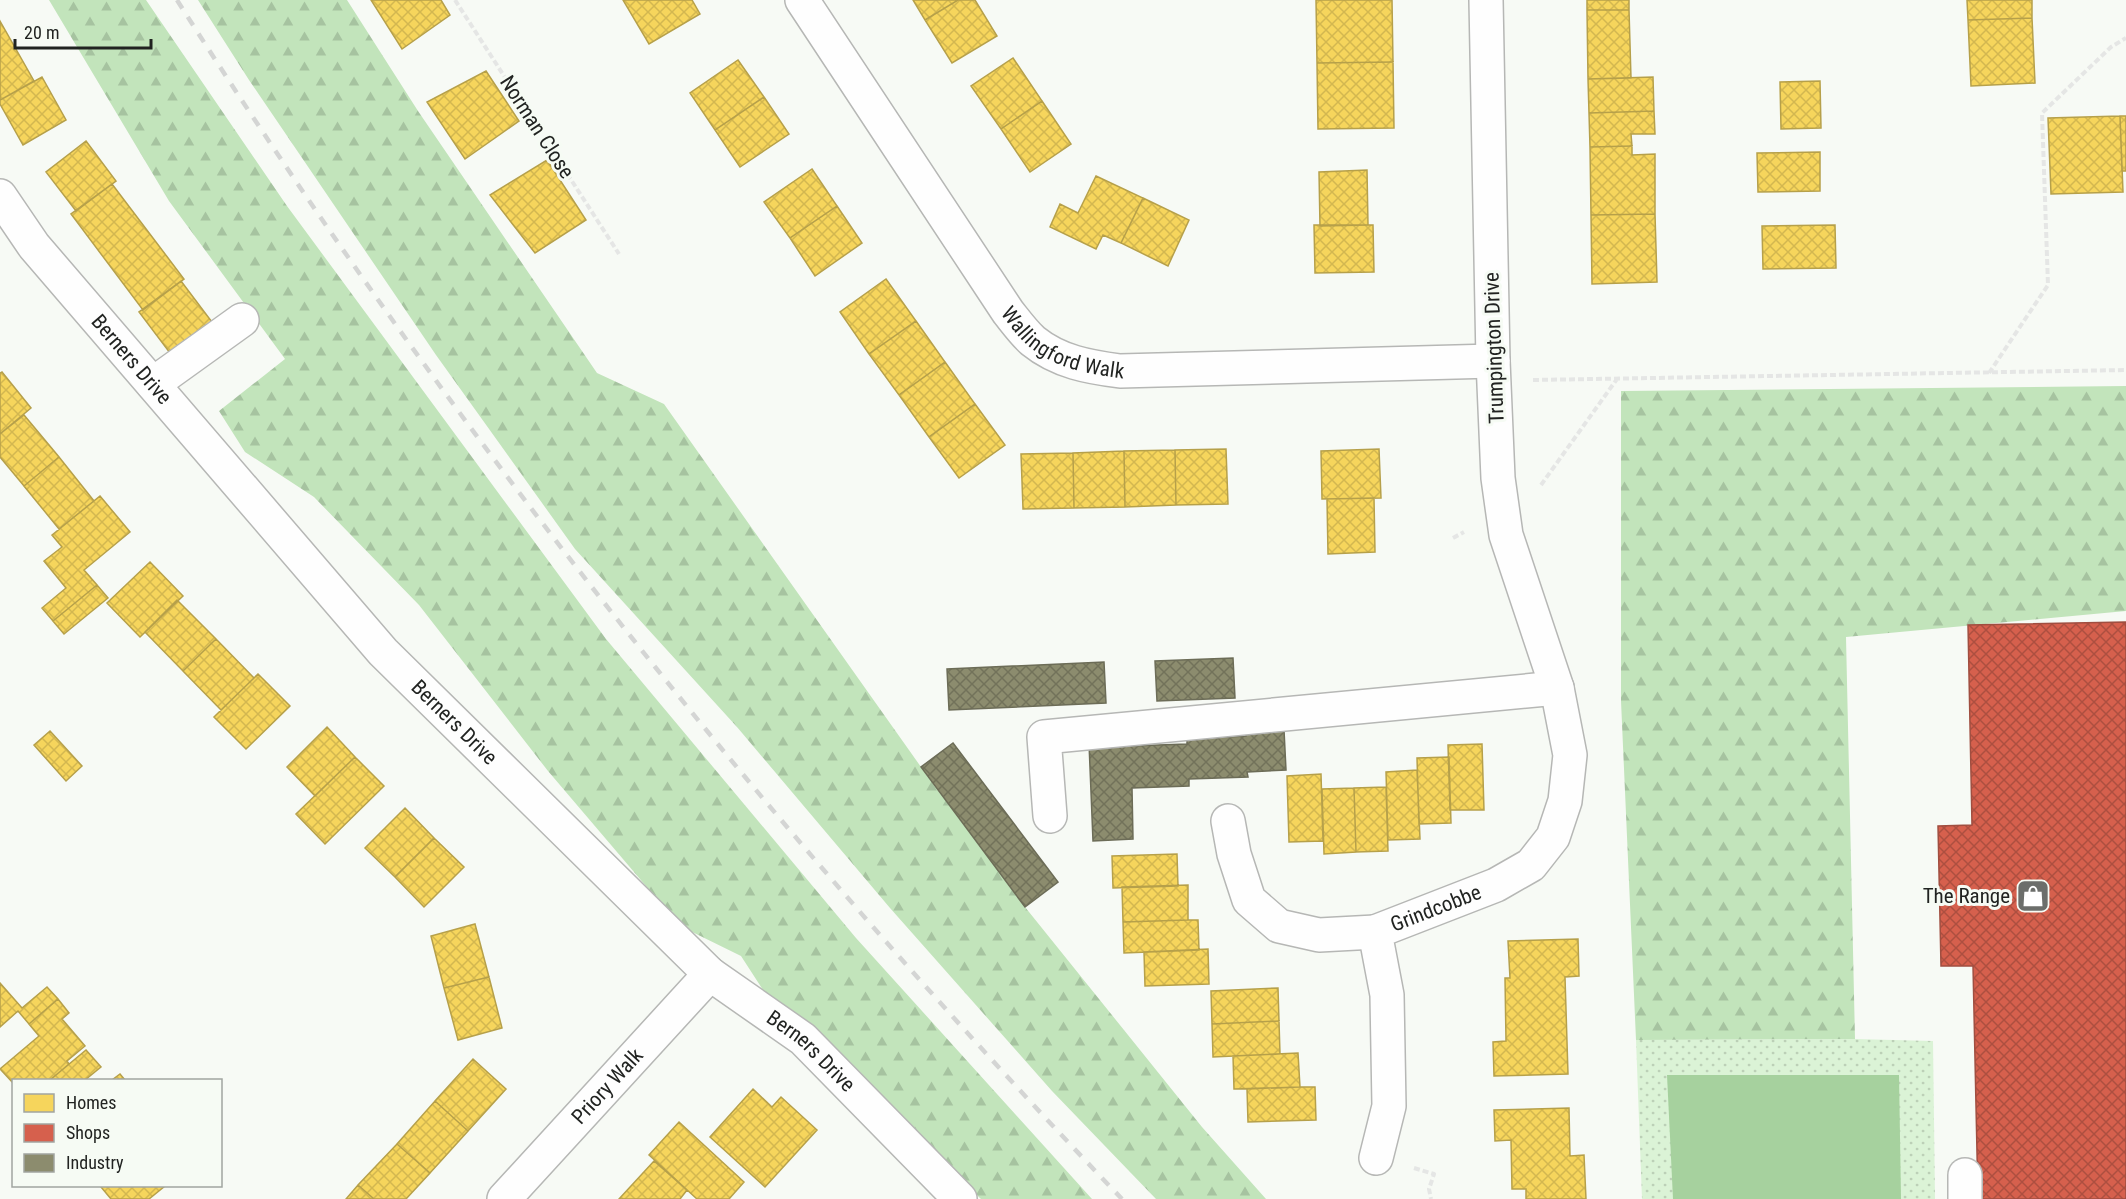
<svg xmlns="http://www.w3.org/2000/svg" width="2126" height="1199" viewBox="0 0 2126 1199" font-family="'Roboto Condensed',sans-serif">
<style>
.grass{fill:url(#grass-dots)}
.forest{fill:url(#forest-firs)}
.water{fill:#a6d19e}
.homes{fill:url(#homes-cross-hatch);stroke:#b6a04a;stroke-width:1.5}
.shops{fill:url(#shops-cross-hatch);stroke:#a04e40;stroke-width:1.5}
.industry{fill:url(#industry-cross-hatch);stroke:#6c6c57;stroke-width:1.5}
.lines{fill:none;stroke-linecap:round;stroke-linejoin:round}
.minor-casing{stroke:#b6b7b5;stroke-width:36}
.path{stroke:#e5e6e5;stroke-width:4;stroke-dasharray:6 3;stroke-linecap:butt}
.minor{stroke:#fefefe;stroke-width:33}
.rail{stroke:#d4d5d4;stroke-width:4.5;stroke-dasharray:10 10;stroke-linecap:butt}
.labels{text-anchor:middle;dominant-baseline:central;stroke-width:6;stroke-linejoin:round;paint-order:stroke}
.street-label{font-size:21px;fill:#212321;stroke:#f6fbf4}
.poi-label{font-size:21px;fill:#212321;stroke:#f6fbf4;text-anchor:end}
</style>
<defs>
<pattern id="grass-dots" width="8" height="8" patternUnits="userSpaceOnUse" patternTransform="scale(1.5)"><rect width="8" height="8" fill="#dbf3d6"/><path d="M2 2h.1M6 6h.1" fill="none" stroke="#bcd0b7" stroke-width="1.8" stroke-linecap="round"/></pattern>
<pattern id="forest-firs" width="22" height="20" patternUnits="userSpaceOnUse" patternTransform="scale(1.5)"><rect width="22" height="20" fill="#c2e4bb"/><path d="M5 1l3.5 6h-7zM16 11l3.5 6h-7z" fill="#a6c3a0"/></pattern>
<pattern id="homes-cross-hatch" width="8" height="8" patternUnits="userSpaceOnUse" patternTransform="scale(1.5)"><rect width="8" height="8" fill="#f6d55c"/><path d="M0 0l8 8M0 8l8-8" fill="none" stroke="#d3b750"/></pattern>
<pattern id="shops-cross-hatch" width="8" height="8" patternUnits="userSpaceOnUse" patternTransform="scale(1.5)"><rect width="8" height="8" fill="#d6604d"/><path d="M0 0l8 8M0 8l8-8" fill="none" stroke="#ad4f40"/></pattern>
<pattern id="industry-cross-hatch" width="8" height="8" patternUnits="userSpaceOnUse" patternTransform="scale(1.5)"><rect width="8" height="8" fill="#8c8c6e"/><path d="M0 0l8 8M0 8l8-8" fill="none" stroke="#72725a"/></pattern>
</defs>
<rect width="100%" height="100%" fill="#f7faf5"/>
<path class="grass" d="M 1855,1039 L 1933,1041 L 1935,1199 L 1642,1199 L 1636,1040 Z"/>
<path class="forest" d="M 49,0 L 146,0 L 287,206 L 606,639 L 856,938 L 1092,1199 L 981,1199 L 765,993 L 741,956 L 680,926 L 548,771 L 419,605 L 314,497 L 245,452 L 219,411 L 285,359 L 169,201 Z
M 198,0 L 347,0 L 418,111 L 597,373 L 664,404 L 921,767 L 1025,907 L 1202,1127 L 1266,1199 L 1156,1199 L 1052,1091 L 890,908 L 737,727 L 575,549 L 436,355 L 249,80 Z
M 2126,386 L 2126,611 L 1846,637 L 1855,1039 L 1636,1040 L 1621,701 L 1621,391 Z"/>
<path class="water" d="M 1667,1075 L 1899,1075 L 1901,1199 L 1673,1199 Z"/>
<path class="homes" d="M 371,0 L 441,0 L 450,15 L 402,49 Z
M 623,0 L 692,0 L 700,14 L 649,44 Z
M 913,0 L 958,0 L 925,20 Z
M 958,0 L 975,0 L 997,36 L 952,63 L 925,20 Z
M 1316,0 L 1392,0 L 1393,62 L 1317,63 Z
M 1587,0 L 1629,0 L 1629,10 L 1587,10 Z
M 1967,0 L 2032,0 L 2032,18 L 1968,20 Z
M 1587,10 L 1629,10 L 1631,78 L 1588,79 Z
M 2032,18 L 2035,83 L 1971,86 L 1968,20 Z
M 0,21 L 34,81 L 0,100 Z
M 1013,58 L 1042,101 L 1001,129 L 971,86 Z
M 738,60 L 764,97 L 715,130 L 690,93 Z
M 1393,62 L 1394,128 L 1318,129 L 1317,63 Z
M 486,71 L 519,121 L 465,159 L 427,102 Z
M 42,77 L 66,120 L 23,145 L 0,104 L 0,100 Z
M 1653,77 L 1654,111 L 1589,113 L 1588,79 Z
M 1820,81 L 1821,128 L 1781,129 L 1780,82 Z
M 764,97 L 789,134 L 740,167 L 715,130 Z
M 1042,101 L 1071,144 L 1030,172 L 1001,129 Z
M 1654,111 L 1655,134 L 1631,134 L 1632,146 L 1590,147 L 1589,113 Z
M 2120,116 L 2123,192 L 2051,194 L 2048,118 Z
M 2120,116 L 2126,116 L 2126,171 L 2122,171 Z
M 86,141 L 116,181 L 76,211 L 46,172 Z
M 1632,146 L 1632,155 L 1655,154 L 1655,214 L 1591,215 L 1590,147 Z
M 1820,152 L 1820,191 L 1758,192 L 1757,153 Z
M 547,160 L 586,220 L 535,253 L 490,195 Z
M 812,169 L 837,206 L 790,238 L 764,202 Z
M 1367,170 L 1368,225 L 1320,226 L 1319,172 Z
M 1096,176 L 1143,198 L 1121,243 L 1103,235 L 1096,249 L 1050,227 L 1060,204 L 1078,213 Z
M 112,184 L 184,279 L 143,310 L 71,214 Z
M 1143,198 L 1189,220 L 1168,266 L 1121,243 Z
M 837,206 L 862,243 L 815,276 L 790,238 Z
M 1655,214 L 1657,282 L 1592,284 L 1591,215 Z
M 1314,225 L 1373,225 L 1374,272 L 1315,273 Z
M 1835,225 L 1836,268 L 1763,269 L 1762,226 Z
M 886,279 L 916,321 L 869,354 L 840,312 Z
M 181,281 L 212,322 L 170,353 L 139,312 Z
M 916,321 L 945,362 L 899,395 L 869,354 Z
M 945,362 L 975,404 L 929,437 L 899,395 Z
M 2,372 L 31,408 L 0,434 L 0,373 Z
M 975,404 L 1005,445 L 959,478 L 929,437 Z
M 24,415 L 59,457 L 24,486 L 0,457 L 0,434 Z
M 1226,449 L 1228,504 L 1176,505 L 1175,450 Z
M 1379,449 L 1381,498 L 1322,499 L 1321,451 Z
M 1175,450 L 1176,505 L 1125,507 L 1124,451 Z
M 1124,451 L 1125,507 L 1074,508 L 1073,453 Z
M 1073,453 L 1074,508 L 1023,509 L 1021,454 Z
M 59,457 L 94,501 L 59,529 L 24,486 Z
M 100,496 L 130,532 L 84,570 L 97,585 L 53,621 L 42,608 L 66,588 L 44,561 L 62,547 L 52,535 Z
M 1374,498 L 1375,552 L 1328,554 L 1327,499 Z
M 150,562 L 183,596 L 140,637 L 107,603 Z
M 97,585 L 108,598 L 64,634 L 53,621 Z
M 177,600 L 216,639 L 183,671 L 145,632 Z
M 216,639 L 254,678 L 221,710 L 183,671 Z
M 258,674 L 290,706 L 246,749 L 214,717 Z
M 327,727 L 355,757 L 315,796 L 287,767 Z
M 50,731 L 82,766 L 66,781 L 34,745 Z
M 1482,744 L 1484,810 L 1450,810 L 1448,745 Z
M 355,757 L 384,786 L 325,844 L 296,814 Z
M 1449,757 L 1451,823 L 1419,824 L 1417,758 Z
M 1417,770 L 1420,839 L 1388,840 L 1386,772 Z
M 1321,774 L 1323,841 L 1289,842 L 1287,776 Z
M 1386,787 L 1388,851 L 1356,852 L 1354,788 Z
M 1354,788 L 1356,852 L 1324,854 L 1322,789 Z
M 405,808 L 434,838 L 395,877 L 365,848 Z
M 434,838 L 464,867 L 424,907 L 395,877 Z
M 1177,854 L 1178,886 L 1113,888 L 1112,856 Z
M 1188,885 L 1188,920 L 1123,922 L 1122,887 Z
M 1188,920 L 1198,920 L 1199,950 L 1124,953 L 1123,922 Z
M 475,924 L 489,977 L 444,988 L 431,936 Z
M 1578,939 L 1579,976 L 1565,977 L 1568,1074 L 1494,1076 L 1493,1042 L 1506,1041 L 1505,978 L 1510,978 L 1508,941 Z
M 1208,949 L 1209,984 L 1145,986 L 1144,952 Z
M 489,977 L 502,1028 L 458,1040 L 444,988 Z
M 0,983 L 22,1008 L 47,987 L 58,999 L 29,1024 L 18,1011 L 0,1027 Z
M 1278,988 L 1279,1021 L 1212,1024 L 1211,991 Z
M 58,999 L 69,1013 L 62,1019 L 85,1046 L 67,1061 L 69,1064 L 50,1080 L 14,1080 L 14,1084 L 0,1069 L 39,1036 L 29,1024 Z
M 1279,1021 L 1280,1054 L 1213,1057 L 1212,1024 Z
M 86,1050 L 101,1067 L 85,1080 L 50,1080 Z
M 1298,1053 L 1300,1087 L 1234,1089 L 1233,1056 Z
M 473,1059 L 506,1089 L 468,1131 L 435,1101 Z
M 120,1074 L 125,1080 L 112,1080 Z
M 1300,1087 L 1315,1087 L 1316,1120 L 1248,1122 L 1247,1089 Z
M 753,1089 L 772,1107 L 781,1097 L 817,1130 L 765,1187 L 710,1137 Z
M 435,1101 L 468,1131 L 430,1173 L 397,1144 Z
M 1569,1108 L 1570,1156 L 1584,1155 L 1586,1199 L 1526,1199 L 1526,1189 L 1512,1189 L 1511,1140 L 1495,1141 L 1494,1110 Z
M 679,1122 L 744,1182 L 729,1199 L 697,1199 L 649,1155 Z
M 397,1144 L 430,1173 L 406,1199 L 374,1199 L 358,1185 Z
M 654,1161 L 687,1190 L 680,1199 L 619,1199 Z
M 358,1185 L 374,1199 L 346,1199 Z
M 103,1186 L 165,1186 L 149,1199 L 111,1199 L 101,1187 Z"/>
<path class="shops" d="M 2126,622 L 2126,1199 L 1978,1199 L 1973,966 L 1941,966 L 1938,826 L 1972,825 L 1968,625 Z"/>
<path class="industry" d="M 1233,658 L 1235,698 L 1157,701 L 1155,661 Z
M 1104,662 L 1106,703 L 949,710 L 947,669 Z
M 1284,730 L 1286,770 L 1247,772 L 1248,777 L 1189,779 L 1189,786 L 1132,788 L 1133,839 L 1093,841 L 1089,743 L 1130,742 L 1130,746 L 1187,744 L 1187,739 L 1246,736 L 1246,731 Z
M 953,743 L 1058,882 L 1025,907 L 921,767 Z"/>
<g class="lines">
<g class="minor-casing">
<g id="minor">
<path id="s1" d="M 802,0 L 1008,312 C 1016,322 1024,333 1033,341 C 1059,362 1089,367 1120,371 L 1493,361"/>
<path id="s2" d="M 0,196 L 34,246 L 383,652 L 710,974 L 803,1039 L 960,1199"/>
<path d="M 153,384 L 242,320"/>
<path d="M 1050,816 L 1044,737 L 1557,688"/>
<path d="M 1228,821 L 1234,854 L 1249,900 L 1279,926 L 1319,935 L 1375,932"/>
<path id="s3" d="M 1376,1158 L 1389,1106 L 1387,995 L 1375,932 L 1496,885 L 1531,865 L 1553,837 L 1565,801 L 1570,755 L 1557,688 L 1506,535 L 1498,478 L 1493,361 L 1486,0"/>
<path d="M 1965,1175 L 1965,1199"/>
<path id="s4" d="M 504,1199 L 710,974"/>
</g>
</g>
<path class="path" d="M 455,0 L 619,254
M 1989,373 L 2048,285 L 2042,113 L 2111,47 L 2126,38
M 1533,380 L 2126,370
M 1541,485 L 1617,379
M 1453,538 L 1464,532
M 1414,1168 L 1434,1174 L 1429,1189 L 1431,1199"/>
<use href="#minor" class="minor"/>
<path class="rail" d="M 177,0 C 449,429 771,832 1122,1199"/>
</g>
<defs>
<g id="shop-square" transform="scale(1.725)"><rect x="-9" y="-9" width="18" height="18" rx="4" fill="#6c6e6b" stroke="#f6fbf4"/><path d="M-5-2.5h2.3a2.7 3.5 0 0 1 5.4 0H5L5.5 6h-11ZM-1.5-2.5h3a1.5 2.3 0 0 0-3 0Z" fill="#fff"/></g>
</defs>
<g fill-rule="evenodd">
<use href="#shop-square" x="2033" y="896"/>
</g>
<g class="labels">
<g class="street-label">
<text transform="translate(537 127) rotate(57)">Norman Close</text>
<text stroke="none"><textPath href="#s1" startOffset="440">Wallingford Walk</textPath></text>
<text transform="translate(1494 348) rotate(-92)">Trumpington Drive</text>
<text stroke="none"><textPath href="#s2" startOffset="210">Berners Drive</textPath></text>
<text stroke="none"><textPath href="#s2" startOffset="696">Berners Drive</textPath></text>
<text stroke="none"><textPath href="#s3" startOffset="294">Grindcobbe</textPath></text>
<text stroke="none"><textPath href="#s2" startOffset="1182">Berners Drive</textPath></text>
<text stroke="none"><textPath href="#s4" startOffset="153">Priory Walk</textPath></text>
</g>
<g class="poi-label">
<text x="2010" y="896">The Range</text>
</g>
</g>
<rect x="12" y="1079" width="210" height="108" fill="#f6fbf4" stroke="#a1a5a0" stroke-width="1.5"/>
<rect x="24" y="1094" width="30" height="18" fill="#f6d55c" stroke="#a1a5a0" stroke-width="1.5"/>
<text x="66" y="1109" font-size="18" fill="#212321">Homes</text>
<rect x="24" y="1124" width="30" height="18" fill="#d6604d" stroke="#a1a5a0" stroke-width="1.5"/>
<text x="66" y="1139" font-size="18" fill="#212321">Shops</text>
<rect x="24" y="1154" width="30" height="18" fill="#8c8c6e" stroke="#a1a5a0" stroke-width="1.5"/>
<text x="66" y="1169" font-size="18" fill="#212321">Industry</text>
<path d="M15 39v9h136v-9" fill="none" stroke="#212321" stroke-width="3"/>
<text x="24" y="39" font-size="18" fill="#212321" stroke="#f6fbf4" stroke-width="4.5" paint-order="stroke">20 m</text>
</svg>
